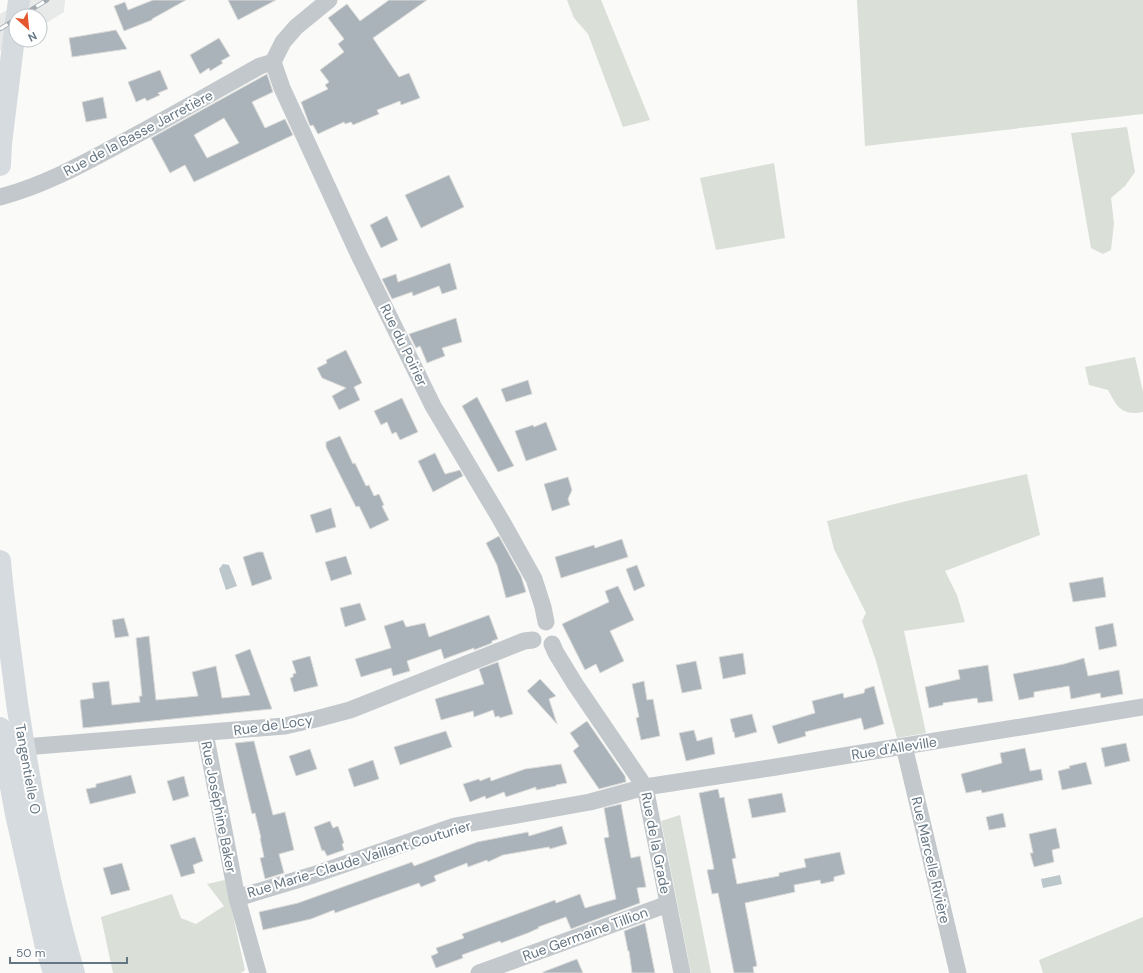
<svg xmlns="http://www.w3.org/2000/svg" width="1143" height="973" viewBox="0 0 1143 973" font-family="'DM Sans',sans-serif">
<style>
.built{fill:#e8e9e9}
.green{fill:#dadfd7}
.water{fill:#bbc7cb}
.building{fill:#aab3b9;stroke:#dcdcda;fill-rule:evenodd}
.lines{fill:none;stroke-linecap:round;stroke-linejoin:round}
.minor{stroke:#c3c8cc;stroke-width:17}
.primary{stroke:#d6dbdf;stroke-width:22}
.rail-casing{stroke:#a2aab0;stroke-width:4.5}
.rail{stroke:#fff;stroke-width:3;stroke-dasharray:9;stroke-linecap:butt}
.labels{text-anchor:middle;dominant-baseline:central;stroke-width:4;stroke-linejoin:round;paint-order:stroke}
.street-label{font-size:14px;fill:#657683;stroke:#fff}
</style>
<rect width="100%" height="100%" fill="#fafaf8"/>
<path class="built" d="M 23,0 L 65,0 L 64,12 L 40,27 L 40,16 L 16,16 L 18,40 L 0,51 L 0,14 Z"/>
<path class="green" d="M 567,0 L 601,0 L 650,120 L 623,127 L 588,34 L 574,18 Z
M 857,0 L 1143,0 L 1143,114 L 865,146 Z
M 1127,127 L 1135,172 L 1125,186 L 1111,198 L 1114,223 L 1111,250 L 1103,254 L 1091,248 L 1071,133 Z
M 774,163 L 785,238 L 716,250 L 700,178 Z
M 1135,357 L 1143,392 L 1143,412 C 1122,416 1117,407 1108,390 L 1089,385 L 1085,367 Z
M 1027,474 L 1040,535 L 945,571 L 957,595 L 965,622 L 904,631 L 926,733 L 897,738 L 876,661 L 862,621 L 866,613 L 834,549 L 827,521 L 911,500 Z
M 680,815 L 711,973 L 691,973 L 661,821 Z
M 225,880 L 245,970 L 241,973 L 113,973 L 101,917 L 172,894 L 181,918 L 196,924 L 224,906 L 207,884 Z
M 1143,917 L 1143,973 L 1043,973 L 1039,960 Z"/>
<path class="water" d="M 223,564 L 229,565 L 237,586 L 226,590 L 219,569 Z
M 1060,875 L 1062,884 L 1043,888 L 1041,879 Z"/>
<path class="building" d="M 153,0 L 186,0 L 152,19 L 152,20 L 124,31 L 114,6 L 125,2 L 128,10 Z
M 228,0 L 276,0 L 238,20 Z
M 389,0 L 427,0 L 373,38 L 399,77 L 409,73 L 420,98 L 401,105 L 400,101 L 377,110 L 379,114 L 353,125 L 351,122 L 345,124 L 344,122 L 318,134 L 313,125 L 310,126 L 301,102 L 328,89 L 325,85 L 329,82 L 320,70 L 344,52 L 338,44 L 344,39 L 328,18 L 347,4 L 360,21 Z
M 116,30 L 127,49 L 72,57 L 69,38 Z
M 219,38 L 230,56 L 221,61 L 223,63 L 210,71 L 209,68 L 200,74 L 190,55 Z
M 160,70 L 168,89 L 158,93 L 160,95 L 147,101 L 145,98 L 136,102 L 128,82 Z
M 267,74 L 273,92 L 252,102 L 265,128 L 285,119 L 293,135 L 194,182 L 185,165 L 170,173 L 151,138 ZM 224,118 L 239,143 L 207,158 L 194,135 Z
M 103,97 L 107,118 L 86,122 L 82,102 Z
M 449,175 L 464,207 L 421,228 L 405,195 Z
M 387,216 L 398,240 L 381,248 L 370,225 Z
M 450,263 L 457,289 L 442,294 L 439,286 L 413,296 L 412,292 L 392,299 L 382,279 L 396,274 L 398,282 Z
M 456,318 L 462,342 L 442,348 L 445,356 L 427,363 L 420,346 L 416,348 L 409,334 Z
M 346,350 L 362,383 L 354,387 L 360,400 L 339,410 L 332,396 L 346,388 L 322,378 L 317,368 L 327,363 L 326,360 Z
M 528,380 L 532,394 L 506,402 L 501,389 Z
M 477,397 L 501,442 L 514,466 L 498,472 L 462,406 Z
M 402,398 L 418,432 L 400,440 L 396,432 L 392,434 L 387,422 L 381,425 L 374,411 Z
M 546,422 L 557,450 L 526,461 L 515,431 L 533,425 L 534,427 Z
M 340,436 L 353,464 L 355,463 L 366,486 L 369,485 L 374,496 L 379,494 L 384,505 L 382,506 L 389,520 L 370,529 L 359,506 L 356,507 L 326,447 L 326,442 Z
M 435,453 L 445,474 L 460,470 L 463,476 L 433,492 L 418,461 Z
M 568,477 L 572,490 L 568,499 L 570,505 L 552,511 L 544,484 Z
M 331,508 L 336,527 L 316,533 L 310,515 Z
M 499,536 L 521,576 L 526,592 L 506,598 L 497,565 L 486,543 Z
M 622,539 L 628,557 L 561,578 L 555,557 L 594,545 L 595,548 Z
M 258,552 L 263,552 L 272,579 L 252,586 L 243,557 Z
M 346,556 L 352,574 L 331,581 L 325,562 Z
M 637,565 L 645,586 L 634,591 L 626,569 Z
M 1103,577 L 1106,597 L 1073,602 L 1069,583 Z
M 618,586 L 634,620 L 610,631 L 624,661 L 600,673 L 596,664 L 585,670 L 562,624 L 609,602 L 605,591 Z
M 360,603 L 366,620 L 345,627 L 340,608 Z
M 489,615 L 498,639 L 492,641 L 492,643 L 474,650 L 474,648 L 444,659 L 441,649 L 407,661 L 410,671 L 393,676 L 391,668 L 361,677 L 355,659 L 391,648 L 384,626 L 403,620 L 406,627 L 425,623 L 429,637 Z
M 124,618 L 129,636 L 115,638 L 112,620 Z
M 1113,623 L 1117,646 L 1099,650 L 1095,627 Z
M 149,636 L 156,700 L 198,696 L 192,672 L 216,666 L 222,698 L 250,695 L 235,655 L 250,649 L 272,709 L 83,728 L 80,700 L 94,698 L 92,683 L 109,681 L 112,705 L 140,702 L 139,696 L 142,696 L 136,638 Z
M 743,653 L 746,674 L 723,679 L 719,657 Z
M 310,656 L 318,686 L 294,692 L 290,678 L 293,677 L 293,674 L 296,673 L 292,661 Z
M 1084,658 L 1088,676 L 1119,670 L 1123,694 L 1101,698 L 1100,693 L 1071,699 L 1069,686 L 1034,692 L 1034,697 L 1019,700 L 1013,674 L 1064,664 Z
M 696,661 L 702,689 L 682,693 L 676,665 Z
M 498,662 L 513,714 L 500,718 L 499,716 L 495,717 L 493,710 L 474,717 L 473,711 L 441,720 L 435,699 L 484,684 L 479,669 Z
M 988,665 L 993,701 L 978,703 L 977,698 L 943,703 L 943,705 L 929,708 L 925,687 L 960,679 L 958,670 Z
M 540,679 L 556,696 L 549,699 L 557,724 L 527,691 Z
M 644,681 L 647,700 L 653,699 L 660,736 L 641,740 L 636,718 L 639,717 L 632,684 Z
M 874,686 L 884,724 L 864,730 L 861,718 L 805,732 L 806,736 L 778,744 L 772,726 L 815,713 L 812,701 L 843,693 L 844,698 L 864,693 L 865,689 Z
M 752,714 L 757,732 L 735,738 L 734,732 L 733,732 L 730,719 Z
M 587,721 L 625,776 L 626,782 L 599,789 L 573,751 L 579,746 L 570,733 Z
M 694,730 L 697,741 L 712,737 L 715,754 L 686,761 L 679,733 Z
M 446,731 L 452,747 L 400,765 L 394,747 Z
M 254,741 L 273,815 L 285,812 L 294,850 L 279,854 L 284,873 L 265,879 L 260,858 L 264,857 L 260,838 L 261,838 L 255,813 L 252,814 L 235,743 Z
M 1126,743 L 1130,761 L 1105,767 L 1101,748 Z
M 1025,748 L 1030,771 L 1041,769 L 1043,780 L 982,793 L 981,790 L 966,793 L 961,774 L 1002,763 L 1000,753 Z
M 310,749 L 317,769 L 296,776 L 289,756 Z
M 373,760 L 379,779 L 354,787 L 348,769 Z
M 1086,762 L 1092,784 L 1062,790 L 1058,771 L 1070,768 L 1069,766 Z
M 561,764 L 567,783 L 556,785 L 556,786 L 536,790 L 536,787 L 506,797 L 504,792 L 486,799 L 485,796 L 470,802 L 463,784 L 479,779 L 480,781 L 490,777 L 491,781 L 525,769 Z
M 131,775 L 136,793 L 90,804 L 86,789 L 96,787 L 96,784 Z
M 184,776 L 189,796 L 173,801 L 167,781 Z
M 718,789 L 720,798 L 724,797 L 726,808 L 736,858 L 732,859 L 737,884 L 779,876 L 779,873 L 806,867 L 804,859 L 840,852 L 845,874 L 834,877 L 834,881 L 821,884 L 820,880 L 794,885 L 795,892 L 745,903 L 757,966 L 753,967 L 754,973 L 734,973 L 718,893 L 712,894 L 707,870 L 714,869 L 699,793 Z
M 782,793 L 786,812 L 752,818 L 748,799 Z
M 621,804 L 631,858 L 640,856 L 646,887 L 637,888 L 640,903 L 571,929 L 566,917 L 538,927 L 539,928 L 528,933 L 501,943 L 500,941 L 462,955 L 463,958 L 436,968 L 431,956 L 438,953 L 436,948 L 464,938 L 462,934 L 555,900 L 556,903 L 580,894 L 585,908 L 616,899 L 604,838 L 609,837 L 604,808 Z
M 1003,813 L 1006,827 L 989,830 L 986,817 Z
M 330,821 L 333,828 L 338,826 L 344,843 L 342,844 L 344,850 L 327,856 L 324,850 L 322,851 L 314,827 Z
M 562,826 L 567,844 L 550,849 L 549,847 L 503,855 L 488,862 L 487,860 L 468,867 L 467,863 L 434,876 L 436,881 L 421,887 L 419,883 L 335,913 L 334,910 L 311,919 L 263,930 L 259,912 L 298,903 L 412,862 L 414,866 L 477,842 L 528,832 L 529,836 Z
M 1056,828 L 1060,848 L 1052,850 L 1054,862 L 1034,867 L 1030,853 L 1033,853 L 1029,834 Z
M 195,837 L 203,861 L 193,865 L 195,873 L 181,877 L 170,845 Z
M 122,863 L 130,890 L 111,895 L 103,868 Z
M 645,923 L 655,973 L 632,973 L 629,951 L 628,951 L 624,931 Z
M 577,959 L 583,973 L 543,973 L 543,972 Z"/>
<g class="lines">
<path class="minor" d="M 273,62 L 282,88 L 358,253 L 433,406 L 501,520 L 534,579 L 543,607 L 546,622
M 273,62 L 283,42 L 296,27 L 329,0
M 0,197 C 42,186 79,166 116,146 C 165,120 212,93 260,66 L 273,62
M 552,644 L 556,653 L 575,684 L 645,787 L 682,973
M 205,733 L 237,898 L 258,973
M 904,746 L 958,973
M 12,748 L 285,726 L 316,719 L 350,710 L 524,641 L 533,640
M 237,898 L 313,875 L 455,826 L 590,802 L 645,787 L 776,767 L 1143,707
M 479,973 L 668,904"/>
<path class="primary" d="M 17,16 L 19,0
M 0,165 L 1,144 L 16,21
M 0,561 C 4,608 11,655 17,703 C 31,793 48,885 74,973
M 0,728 L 16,814 L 46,947 L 54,973"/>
<g class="rail-casing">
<path id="rail" d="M 21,16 L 47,0
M 0,29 L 16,19"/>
</g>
<use href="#rail" class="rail"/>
</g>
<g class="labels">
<g class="street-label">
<text transform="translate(138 133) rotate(-28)">Rue de la Basse Jarretière</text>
<text transform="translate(404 345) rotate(64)">Rue du Poirier</text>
<text transform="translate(273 725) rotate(-8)">Rue de Locy</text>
<text transform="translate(894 748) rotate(-9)">Rue d'Alleville</text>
<text transform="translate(28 769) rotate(80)">Tangentielle O</text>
<text transform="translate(219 807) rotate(79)">Rue Joséphine Baker</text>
<text transform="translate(656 843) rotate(79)">Rue de la Grade</text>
<text transform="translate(359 859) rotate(-17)">Rue Marie-Claude Vaillant Couturier</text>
<text transform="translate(931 860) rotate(77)">Rue Marcelle Rivière</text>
<text transform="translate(585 934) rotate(-20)">Rue Germaine Tillion</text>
</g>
</g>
<g transform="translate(28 28) rotate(153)"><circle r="19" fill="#ffffff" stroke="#c1c8cd"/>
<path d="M0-3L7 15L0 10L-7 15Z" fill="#e4572e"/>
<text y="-6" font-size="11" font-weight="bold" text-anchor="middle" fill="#657683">N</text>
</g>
<path d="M10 957v6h117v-6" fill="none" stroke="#657683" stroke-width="2"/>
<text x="16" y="957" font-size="12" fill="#657683" stroke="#ffffff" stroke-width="3" paint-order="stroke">50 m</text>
</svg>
